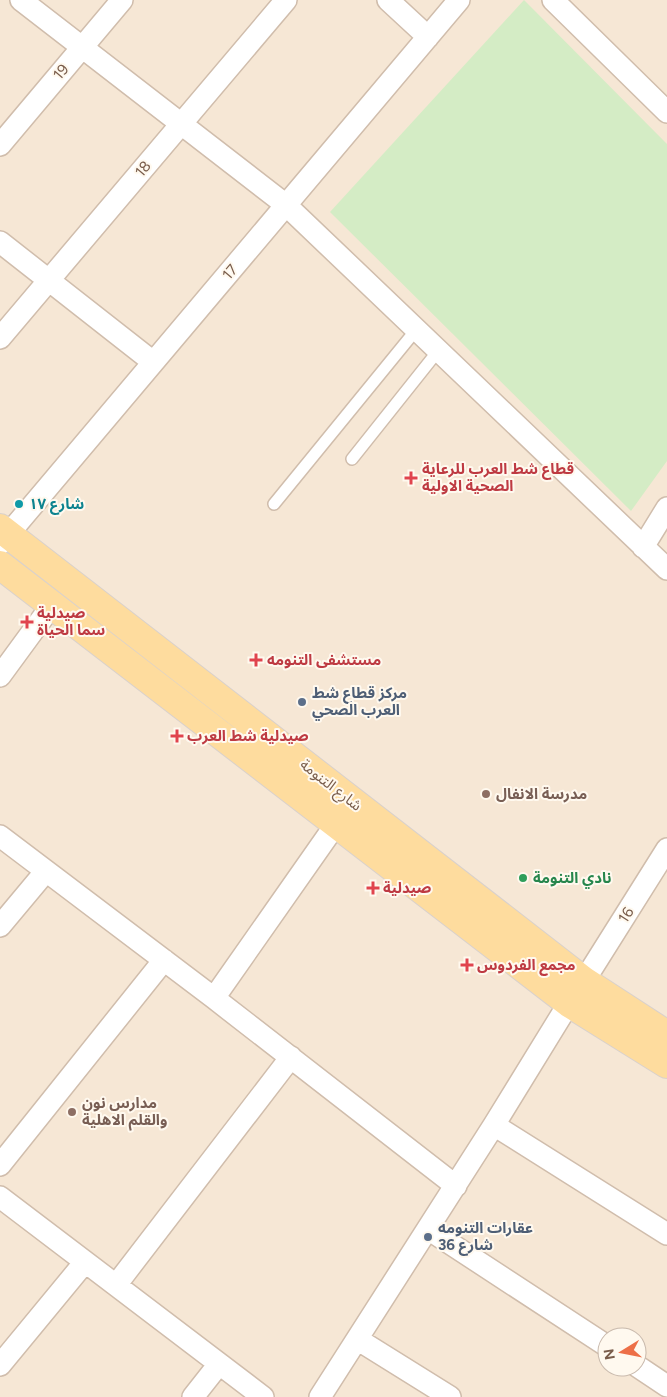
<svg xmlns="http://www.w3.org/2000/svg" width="667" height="1397" viewBox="0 0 667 1397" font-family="Figtree,'Noto Sans Arabic',sans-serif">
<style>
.residential{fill:#f6e7d5;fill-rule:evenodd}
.green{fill:#d4ecc5}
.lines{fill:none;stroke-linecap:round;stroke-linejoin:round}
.lane-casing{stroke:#d0bdac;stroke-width:14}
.street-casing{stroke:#d0bdac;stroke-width:24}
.primary-casing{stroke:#d9d1cc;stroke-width:30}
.lane{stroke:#fff;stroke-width:11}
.street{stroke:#fff;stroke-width:21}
.primary{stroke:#fedc9e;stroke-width:28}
.health-dot{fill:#e0444e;stroke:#fff9ef;stroke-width:2}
.culture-dot{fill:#0f9aa8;stroke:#fff9ef;stroke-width:2}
.service-dot{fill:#5c6f8a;stroke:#fff9ef;stroke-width:2}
.education-dot{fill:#8d6e63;stroke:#fff9ef;stroke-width:2}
.leisure-dot{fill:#2e9e5b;stroke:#fff9ef;stroke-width:2}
.labels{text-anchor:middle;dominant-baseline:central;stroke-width:4;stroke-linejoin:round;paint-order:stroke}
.street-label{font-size:15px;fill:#795c4a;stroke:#fff9ef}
.health-label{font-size:15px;font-weight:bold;fill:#be3a42;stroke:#fff9ef;text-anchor:start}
.culture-label{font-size:15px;font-weight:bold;fill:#0d838f;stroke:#fff9ef;text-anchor:start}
.service-label{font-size:15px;font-weight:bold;fill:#4e5e75;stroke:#fff9ef;text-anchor:start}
.education-label{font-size:15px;font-weight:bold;fill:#785e54;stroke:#fff9ef;text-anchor:start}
.leisure-label{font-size:15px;font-weight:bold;fill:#27864d;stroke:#fff9ef;text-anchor:start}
</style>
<rect width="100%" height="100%" fill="#fdf5e8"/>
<path class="residential" d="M 0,0 L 667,0 L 667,1397 L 0,1397 ZM 607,1337 L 637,1337 L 637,1367 L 607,1367 Z"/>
<path class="green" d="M 524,0 L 667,144 L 667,461 L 631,511 L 330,212 Z"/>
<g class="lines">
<g class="lane-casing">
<path id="lane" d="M 352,459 L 438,351
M 274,504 L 416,330"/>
</g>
<g class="street-casing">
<path id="street" d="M 21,0 L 286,205 L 667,569
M 388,0 L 428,37
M 553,0 L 667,112
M 0,145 L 122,0
M 0,242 L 153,362
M 0,338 L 286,0
M 0,544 L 459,0
M 643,547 L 667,508
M 0,676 L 52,605
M 0,836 L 214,998 L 456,1186
M 0,926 L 46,871
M 584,981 L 667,849
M 214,998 L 336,824
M 494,1125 L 667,1234
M 0,1165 L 164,960
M 0,1197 L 263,1397
M 428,1229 L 607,1346
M 116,1285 L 291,1057
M 357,1339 L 450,1397
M 0,1365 L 85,1262
M 637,1366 L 667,1386
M 193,1397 L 219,1364
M 320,1397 L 494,1125 L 569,1003"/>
</g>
<g class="primary-casing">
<path id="primary" d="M 0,528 L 584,981 L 667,1035
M 0,565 L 569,1003 L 667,1064"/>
</g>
<use href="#lane" class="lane"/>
<use href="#street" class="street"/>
<use href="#primary" class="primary"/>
</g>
<g class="health-dot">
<path d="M408.5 470.5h5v5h5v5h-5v5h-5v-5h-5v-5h5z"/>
<path d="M24.5 614.5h5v5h5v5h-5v5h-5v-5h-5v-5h5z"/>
<path d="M253.5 652.5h5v5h5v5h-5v5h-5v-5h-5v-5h5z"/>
<path d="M174.5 728.5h5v5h5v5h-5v5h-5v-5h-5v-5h5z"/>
<path d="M370.5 880.5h5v5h5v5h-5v5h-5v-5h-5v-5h5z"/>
<path d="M464.5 957.5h5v5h5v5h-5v5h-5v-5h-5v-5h5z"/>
</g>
<circle class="culture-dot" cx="19" cy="504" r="5"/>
<g class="service-dot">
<circle cx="302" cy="702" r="5"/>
<circle cx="428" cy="1237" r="5"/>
</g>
<g class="education-dot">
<circle cx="486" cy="794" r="5"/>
<circle cx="72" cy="1112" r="5"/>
</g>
<circle class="leisure-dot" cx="523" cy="878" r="5"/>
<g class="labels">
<g class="street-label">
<text transform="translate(61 72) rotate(-50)">19</text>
<text transform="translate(143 169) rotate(-50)">18</text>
<text transform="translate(230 272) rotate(-50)">17</text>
<text transform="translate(331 785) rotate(38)">شارع التنومة</text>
<text transform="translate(626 915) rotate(-58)">16</text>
</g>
<g class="health-label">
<text x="422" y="469">قطاع شط العرب للرعاية<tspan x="422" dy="17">الصحية الاولية</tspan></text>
<text x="37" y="613">صيدلية<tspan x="37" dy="17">سما الحياة</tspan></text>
<text x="267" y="660">مستشفى التنومه</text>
<text x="187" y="736">صيدلية شط العرب</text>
<text x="383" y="888">صيدلية</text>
<text x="477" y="965">مجمع الفردوس</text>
</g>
<g class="culture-label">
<text x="29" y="504">شارع ١٧</text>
</g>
<g class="service-label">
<text x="312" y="693">مركز قطاع شط<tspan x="312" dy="17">العرب الصحي</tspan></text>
<text x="438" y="1228">عقارات التنومه<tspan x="438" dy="17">شارع 36</tspan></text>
</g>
<g class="education-label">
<text x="496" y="794">مدرسة الانفال</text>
<text x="82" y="1103">مدارس نون<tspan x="82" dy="17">والقلم الاهلية</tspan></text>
</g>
<g class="leisure-label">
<text x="533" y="878">نادي التنومة</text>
</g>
</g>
<g transform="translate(622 1352) rotate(260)"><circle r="24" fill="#fff9ef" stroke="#c9baad"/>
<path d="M0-4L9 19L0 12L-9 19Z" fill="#ed6f47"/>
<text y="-8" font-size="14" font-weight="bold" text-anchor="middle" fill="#795c4a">N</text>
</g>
</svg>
